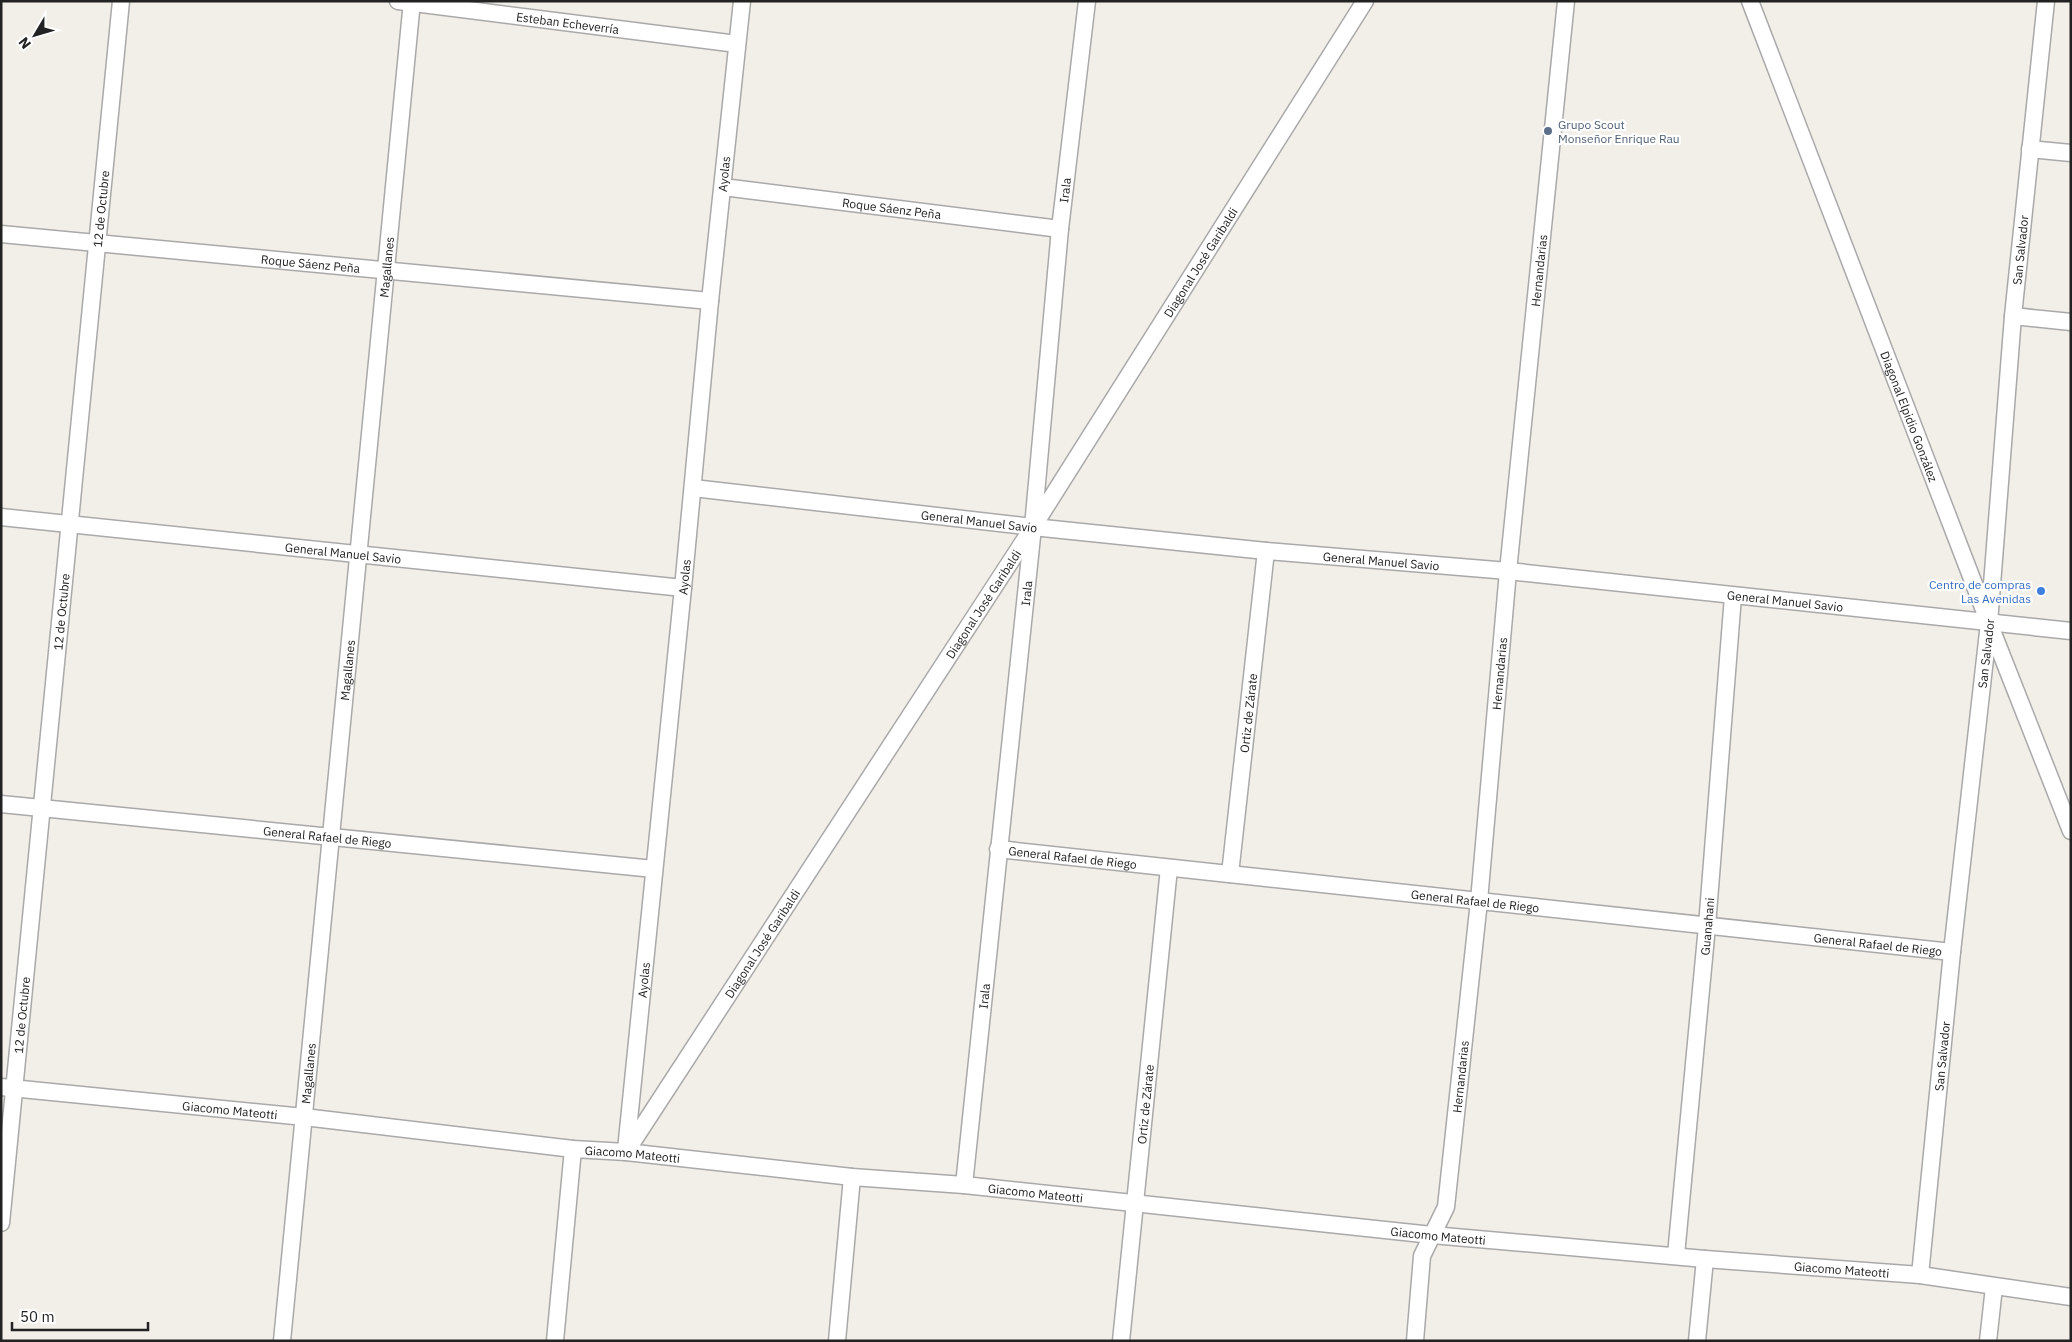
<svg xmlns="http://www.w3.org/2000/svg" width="2072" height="1342" viewBox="0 0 2072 1342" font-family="'IBM Plex Sans',sans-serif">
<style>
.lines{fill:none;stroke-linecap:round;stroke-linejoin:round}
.minor-casing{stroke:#a9a9a9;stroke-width:19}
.minor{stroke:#fff;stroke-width:16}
.service-dot{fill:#5c6f8a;stroke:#fff;stroke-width:2}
.shop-dot{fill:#3f7fe0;stroke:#fff;stroke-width:2}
.labels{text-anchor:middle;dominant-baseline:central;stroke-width:4.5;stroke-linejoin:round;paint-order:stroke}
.street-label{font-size:12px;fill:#222;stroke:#fff}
.service-label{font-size:12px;fill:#4e5e75;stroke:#fff;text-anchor:start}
.shop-label{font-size:12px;fill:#366cbe;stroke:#fff;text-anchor:end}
</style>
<rect width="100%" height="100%" fill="#f2efe9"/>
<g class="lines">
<g class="minor-casing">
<g id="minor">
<path id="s1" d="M 398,1 L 737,44"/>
<path id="s2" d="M 1750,1 L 1989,623 L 2071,831"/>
<path d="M 2030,149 L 2071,153"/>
<path id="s3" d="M 723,187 L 1060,229"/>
<path id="s4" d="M 1,234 L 710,301"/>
<path d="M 2013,316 L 2071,322"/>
<path id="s5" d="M 693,488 L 1033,527 L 1266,551 L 1508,571 L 2071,631"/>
<path id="s6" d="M 1,517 L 683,588"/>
<path id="s7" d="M 1,804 L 654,869"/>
<path id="s8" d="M 998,849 L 1952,952"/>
<path id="s9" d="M 1230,874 L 1266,551"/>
<path id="s10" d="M 1,1087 L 304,1117 L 573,1149 L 626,1152 L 852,1177 L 964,1185 L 1432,1235 L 1705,1259 L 1920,1275 L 2071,1297"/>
<path id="s11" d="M 626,1150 L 683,588 L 710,301 L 742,1"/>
<path id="s12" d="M 626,1152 L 1033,527 L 1365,1"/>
<path id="s13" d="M 964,1185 L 1033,527 L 1060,229 L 1087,1"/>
<path id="s14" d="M 1,1223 L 121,1"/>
<path id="s15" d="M 1676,1255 L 1707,926 L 1733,596"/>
<path id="s16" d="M 1920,1275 L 1952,952 L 1989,623 L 2013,316 L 2046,1"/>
<path id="s17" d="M 282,1341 L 412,1"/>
<path d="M 555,1341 L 573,1149"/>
<path d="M 837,1341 L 852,1177"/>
<path id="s18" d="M 1121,1341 L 1169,868"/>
<path id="s19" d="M 1415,1341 L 1422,1256 L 1446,1207 L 1479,901 L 1508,571 L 1566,1"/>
<path d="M 1697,1341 L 1705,1259"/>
<path d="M 1988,1341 L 1994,1287"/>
</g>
</g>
<use href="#minor" class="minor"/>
</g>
<circle class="service-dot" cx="1548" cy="131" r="5"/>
<circle class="shop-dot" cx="2041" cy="591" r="5"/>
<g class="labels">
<g class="street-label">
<text stroke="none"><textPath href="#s1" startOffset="171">Esteban Echeverría</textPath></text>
<text stroke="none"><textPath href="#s11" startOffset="981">Ayolas</textPath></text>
<text stroke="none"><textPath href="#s13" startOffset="1000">Irala</textPath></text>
<text stroke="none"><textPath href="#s3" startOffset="170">Roque Sáenz Peña</textPath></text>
<text stroke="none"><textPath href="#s14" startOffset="1019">12 de Octubre</textPath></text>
<text stroke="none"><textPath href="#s16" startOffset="1030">San Salvador</textPath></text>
<text stroke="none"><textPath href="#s4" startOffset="311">Roque Sáenz Peña</textPath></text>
<text stroke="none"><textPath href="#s12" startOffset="1059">Diagonal José Garibaldi</textPath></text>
<text stroke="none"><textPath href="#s17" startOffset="1079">Magallanes</textPath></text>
<text stroke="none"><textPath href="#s19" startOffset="1081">Hernandarias</textPath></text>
<text stroke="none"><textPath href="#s2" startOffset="445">Diagonal Elpidio González</textPath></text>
<text stroke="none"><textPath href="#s5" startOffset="288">General Manuel Savio</textPath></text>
<text stroke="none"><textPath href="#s6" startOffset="344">General Manuel Savio</textPath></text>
<text stroke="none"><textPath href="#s5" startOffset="692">General Manuel Savio</textPath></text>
<text stroke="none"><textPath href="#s11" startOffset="576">Ayolas</textPath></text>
<text stroke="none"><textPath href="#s13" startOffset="595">Irala</textPath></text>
<text stroke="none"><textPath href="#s5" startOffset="1098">General Manuel Savio</textPath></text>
<text stroke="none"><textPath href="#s12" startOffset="654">Diagonal José Garibaldi</textPath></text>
<text stroke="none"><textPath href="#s14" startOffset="614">12 de Octubre</textPath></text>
<text stroke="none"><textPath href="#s16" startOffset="625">San Salvador</textPath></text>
<text stroke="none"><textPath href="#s17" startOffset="674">Magallanes</textPath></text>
<text stroke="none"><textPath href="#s19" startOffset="676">Hernandarias</textPath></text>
<text stroke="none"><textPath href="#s9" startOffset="162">Ortiz de Zárate</textPath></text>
<text stroke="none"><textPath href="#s7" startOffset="328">General Rafael de Riego</textPath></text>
<text stroke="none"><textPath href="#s8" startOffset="75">General Rafael de Riego</textPath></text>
<text stroke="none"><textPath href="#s8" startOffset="480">General Rafael de Riego</textPath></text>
<text stroke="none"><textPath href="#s15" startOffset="330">Guanahani</textPath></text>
<text stroke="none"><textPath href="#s12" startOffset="249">Diagonal José Garibaldi</textPath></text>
<text stroke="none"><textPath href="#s8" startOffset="885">General Rafael de Riego</textPath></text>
<text stroke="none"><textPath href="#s11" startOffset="171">Ayolas</textPath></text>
<text stroke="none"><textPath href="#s13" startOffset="190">Irala</textPath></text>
<text stroke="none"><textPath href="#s14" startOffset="209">12 de Octubre</textPath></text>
<text stroke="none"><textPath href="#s16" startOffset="220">San Salvador</textPath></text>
<text stroke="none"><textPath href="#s17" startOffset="269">Magallanes</textPath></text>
<text stroke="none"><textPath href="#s19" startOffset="271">Hernandarias</textPath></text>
<text stroke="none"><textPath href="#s18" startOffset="238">Ortiz de Zárate</textPath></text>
<text stroke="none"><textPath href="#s10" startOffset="230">Giacomo Mateotti</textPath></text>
<text stroke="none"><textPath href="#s10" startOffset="635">Giacomo Mateotti</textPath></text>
<text stroke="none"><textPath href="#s10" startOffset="1040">Giacomo Mateotti</textPath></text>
<text stroke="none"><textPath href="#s10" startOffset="1445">Giacomo Mateotti</textPath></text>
<text stroke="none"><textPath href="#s10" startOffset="1850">Giacomo Mateotti</textPath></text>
</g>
<g class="service-label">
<text x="1558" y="124">Grupo Scout<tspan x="1558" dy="14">Monseñor Enrique Rau</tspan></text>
</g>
<g class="shop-label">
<text x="2031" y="584">Centro de compras<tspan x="2031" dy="14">Las Avenidas</tspan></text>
</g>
</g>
<rect width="2072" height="1342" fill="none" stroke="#222222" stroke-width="5"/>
<g transform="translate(35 35) rotate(232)" stroke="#ffffff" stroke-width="4" paint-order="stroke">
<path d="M0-4L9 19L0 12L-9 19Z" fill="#222222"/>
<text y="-8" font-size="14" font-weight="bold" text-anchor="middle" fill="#222222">N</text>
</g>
<path d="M12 1322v8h136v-8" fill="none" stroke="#222222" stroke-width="2.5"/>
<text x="20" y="1322" font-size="15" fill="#222222" stroke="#ffffff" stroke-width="4" paint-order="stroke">50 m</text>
</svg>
